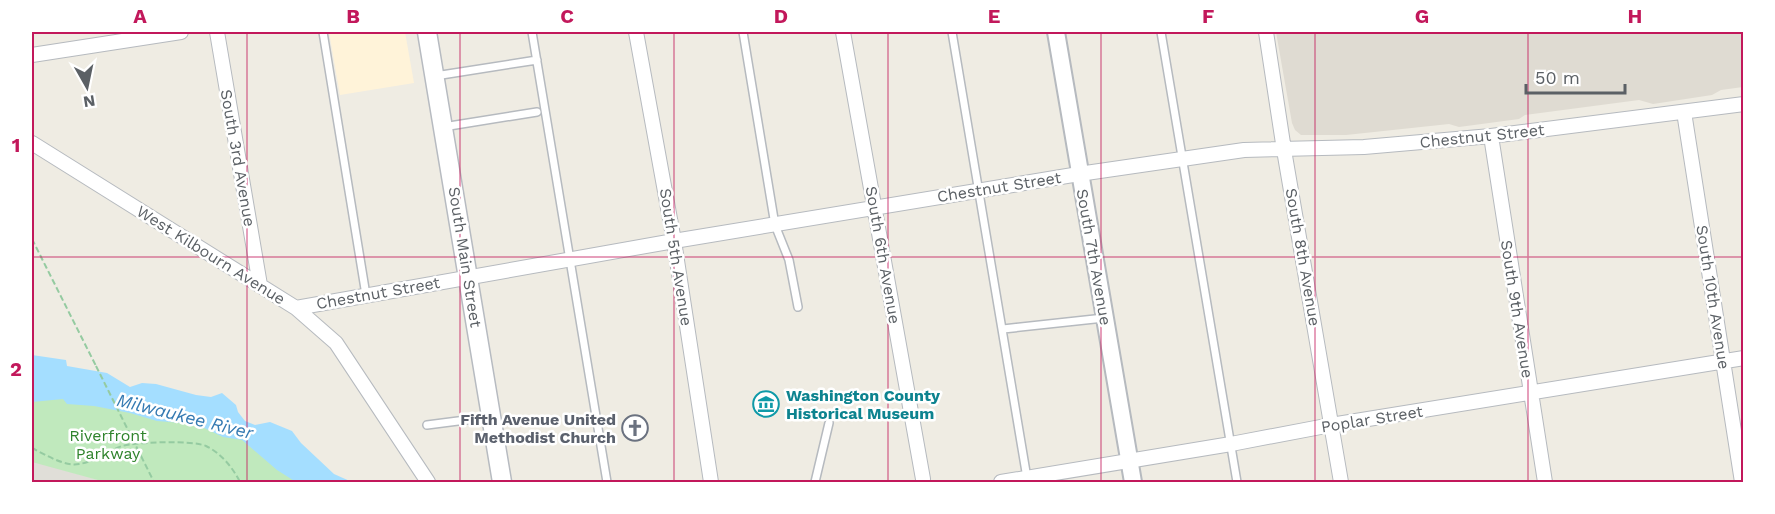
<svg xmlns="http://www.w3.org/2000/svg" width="1775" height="514" viewBox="0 0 1775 514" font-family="'Work Sans',sans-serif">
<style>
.commercial{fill:#fff3d9}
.industrial{fill:#e0ded8}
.education{fill:#dfdbd2}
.green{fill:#c0e9bd}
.water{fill:#a4deff}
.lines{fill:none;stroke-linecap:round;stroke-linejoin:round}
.service-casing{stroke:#b6babf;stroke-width:10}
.minor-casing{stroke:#b6babf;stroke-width:16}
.tertiary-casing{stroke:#b6babf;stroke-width:20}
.secondary-casing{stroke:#b7bbc1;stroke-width:21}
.path{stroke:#95cba1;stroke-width:2;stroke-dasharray:6 3;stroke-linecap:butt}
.service{stroke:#fff;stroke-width:7}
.minor{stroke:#fff;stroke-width:14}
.tertiary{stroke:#fff;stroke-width:16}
.secondary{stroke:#fff;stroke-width:18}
.path-bridge{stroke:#95cba1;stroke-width:2;stroke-dasharray:6 3;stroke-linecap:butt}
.grid{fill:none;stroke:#c2185b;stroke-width:1.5;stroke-opacity:0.55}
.labels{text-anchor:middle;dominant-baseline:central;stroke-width:5;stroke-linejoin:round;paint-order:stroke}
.street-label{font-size:16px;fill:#5b6065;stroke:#fff}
.culture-label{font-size:16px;font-weight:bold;fill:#0d838f;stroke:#fff;text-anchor:start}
.worship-label{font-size:16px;font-weight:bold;fill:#5b616d;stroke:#fff;text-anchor:end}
.park-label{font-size:16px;fill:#2f832c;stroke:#fff}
.water-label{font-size:18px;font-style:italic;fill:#357ab2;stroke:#fff}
.neatline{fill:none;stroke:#c2185b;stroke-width:2}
.grid-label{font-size:20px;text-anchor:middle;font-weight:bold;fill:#c2185b}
</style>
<rect width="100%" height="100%" fill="#efece3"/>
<path class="commercial" d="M 329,32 L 405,32 L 414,83 L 340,95 Z"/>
<path class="industrial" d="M 32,461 L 106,482 L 32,482 Z"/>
<path class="education" d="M 1276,32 L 1743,32 L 1743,87 L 1721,90 L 1712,95 L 1653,104 L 1639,100 L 1525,115 L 1519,119 L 1459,127 L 1449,124 L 1346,135 L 1301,135 L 1295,130 L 1292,123 Z"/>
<path class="green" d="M 32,396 L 54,396 L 204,424 L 246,440 L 301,482 L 105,482 L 32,462 Z"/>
<path class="water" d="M 32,355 L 66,360 L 67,366 L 107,373 L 130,387 L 142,383 L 156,384 L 196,395 L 211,397 L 222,393 L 236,405 L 238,412 L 245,421 L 255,425 L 270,422 L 292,431 L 301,443 L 334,474 L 352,482 L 296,482 L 277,470 L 242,440 L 223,437 L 196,424 L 157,421 L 130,413 L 94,406 L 67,404 L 63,399 L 32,402 Z"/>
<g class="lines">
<g class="service-casing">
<path id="service" d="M 323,32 L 366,295
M 532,32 L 607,482
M 743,32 L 775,225 L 789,260 L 798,307
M 952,32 L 1027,478
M 1161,32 L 1237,482
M 435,76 L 537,60
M 443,127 L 537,112
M 1003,329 L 1104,318
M 427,425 L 489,417
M 815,482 L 829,423"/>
</g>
<g class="minor-casing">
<path id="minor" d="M 217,32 L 260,285
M 636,32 L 674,241 L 711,482
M 843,32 L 923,479
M 1266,32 L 1284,150 L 1341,482
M 32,55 L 181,32
M 1684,112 L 1742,482
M 1491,136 L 1545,482
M 32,143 L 296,308 L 336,343 L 428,482
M 296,308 L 674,241 L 1079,174 L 1244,150 L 1364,147 L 1491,136 L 1744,104
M 1001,482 L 1231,444 L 1331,425 L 1744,358"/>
</g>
<g class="tertiary-casing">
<path id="tertiary" d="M 1056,32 L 1133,482"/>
</g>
<g class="secondary-casing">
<path id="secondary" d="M 427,32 L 502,482"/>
</g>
<path class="path" d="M 32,239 L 96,366
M 32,448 C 44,454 65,467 79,464 C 94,462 108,451 122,446 C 137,442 192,440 206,446 C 221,453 233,468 240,482
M 141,456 L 154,482"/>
<use href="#service" class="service"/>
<use href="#minor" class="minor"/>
<use href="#tertiary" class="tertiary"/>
<use href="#secondary" class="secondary"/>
<path class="path-bridge" d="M 96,366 L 141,456"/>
</g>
<path class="grid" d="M 247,32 L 247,482M 460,32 L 460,482M 674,32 L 674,482M 888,32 L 888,482M 1101,32 L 1101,482M 1315,32 L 1315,482M 1528,32 L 1528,482M 32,257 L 1744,257"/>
<defs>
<g id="museum-ring" transform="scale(1.35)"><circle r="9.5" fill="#fff" stroke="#0f9aa8" stroke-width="1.5"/><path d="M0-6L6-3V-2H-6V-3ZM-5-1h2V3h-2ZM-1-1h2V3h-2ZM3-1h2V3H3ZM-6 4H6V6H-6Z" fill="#0f9aa8"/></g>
<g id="church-ring" transform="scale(1.35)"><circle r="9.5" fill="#fff" stroke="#6b7280" stroke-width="1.5"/><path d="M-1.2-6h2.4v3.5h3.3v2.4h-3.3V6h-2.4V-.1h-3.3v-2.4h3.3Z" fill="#6b7280"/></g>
</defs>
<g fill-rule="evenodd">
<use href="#museum-ring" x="766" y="404"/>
<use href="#church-ring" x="635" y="428"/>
</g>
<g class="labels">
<g class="street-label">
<text transform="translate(1482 136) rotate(-6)">Chestnut Street</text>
<text transform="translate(238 158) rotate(80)">South 3rd Avenue</text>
<text transform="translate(999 187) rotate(-9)">Chestnut Street</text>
<text transform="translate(211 255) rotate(32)">West Kilbourn Avenue</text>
<text transform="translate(883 255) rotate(80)">South 6th Avenue</text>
<text transform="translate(465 257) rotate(81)">South Main Street</text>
<text transform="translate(676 257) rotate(81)">South 5th Avenue</text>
<text transform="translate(1094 257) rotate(80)">South 7th Avenue</text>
<text transform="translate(1303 257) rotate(80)">South 8th Avenue</text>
<text transform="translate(378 293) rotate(-10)">Chestnut Street</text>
<text transform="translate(1713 297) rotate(81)">South 10th Avenue</text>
<text transform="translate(1517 309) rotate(81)">South 9th Avenue</text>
<text transform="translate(1372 419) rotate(-9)">Poplar Street</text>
</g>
<g class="culture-label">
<text x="786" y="395">Washington County<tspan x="786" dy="18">Historical Museum</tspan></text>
</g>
<g class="worship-label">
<text x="616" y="419">Fifth Avenue United<tspan x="616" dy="18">Methodist Church</tspan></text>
</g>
<g class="park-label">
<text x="108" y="435">Riverfront<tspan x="108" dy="18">Parkway</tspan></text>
</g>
<g class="water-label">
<text transform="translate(185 416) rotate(14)">Milwaukee River</text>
</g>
</g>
<rect width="1775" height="514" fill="none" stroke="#ffffff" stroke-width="66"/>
<g transform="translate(87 87) rotate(171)" stroke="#ffffff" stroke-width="4.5" paint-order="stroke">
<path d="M0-4.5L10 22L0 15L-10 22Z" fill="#5b6065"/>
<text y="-9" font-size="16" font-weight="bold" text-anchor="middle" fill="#5b6065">N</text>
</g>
<path d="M1526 84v9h99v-9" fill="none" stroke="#5b6065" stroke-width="3"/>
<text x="1535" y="84" font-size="18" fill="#5b6065" stroke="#ffffff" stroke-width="4.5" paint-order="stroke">50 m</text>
<rect x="33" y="33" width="1709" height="448" class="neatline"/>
<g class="grid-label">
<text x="140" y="23">A</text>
<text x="353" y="23">B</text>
<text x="567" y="23">C</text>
<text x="781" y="23">D</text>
<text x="994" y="23">E</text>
<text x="1208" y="23">F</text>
<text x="1422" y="23">G</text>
<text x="1635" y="23">H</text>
<text x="16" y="152">1</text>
<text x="16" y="376">2</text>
</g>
</svg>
